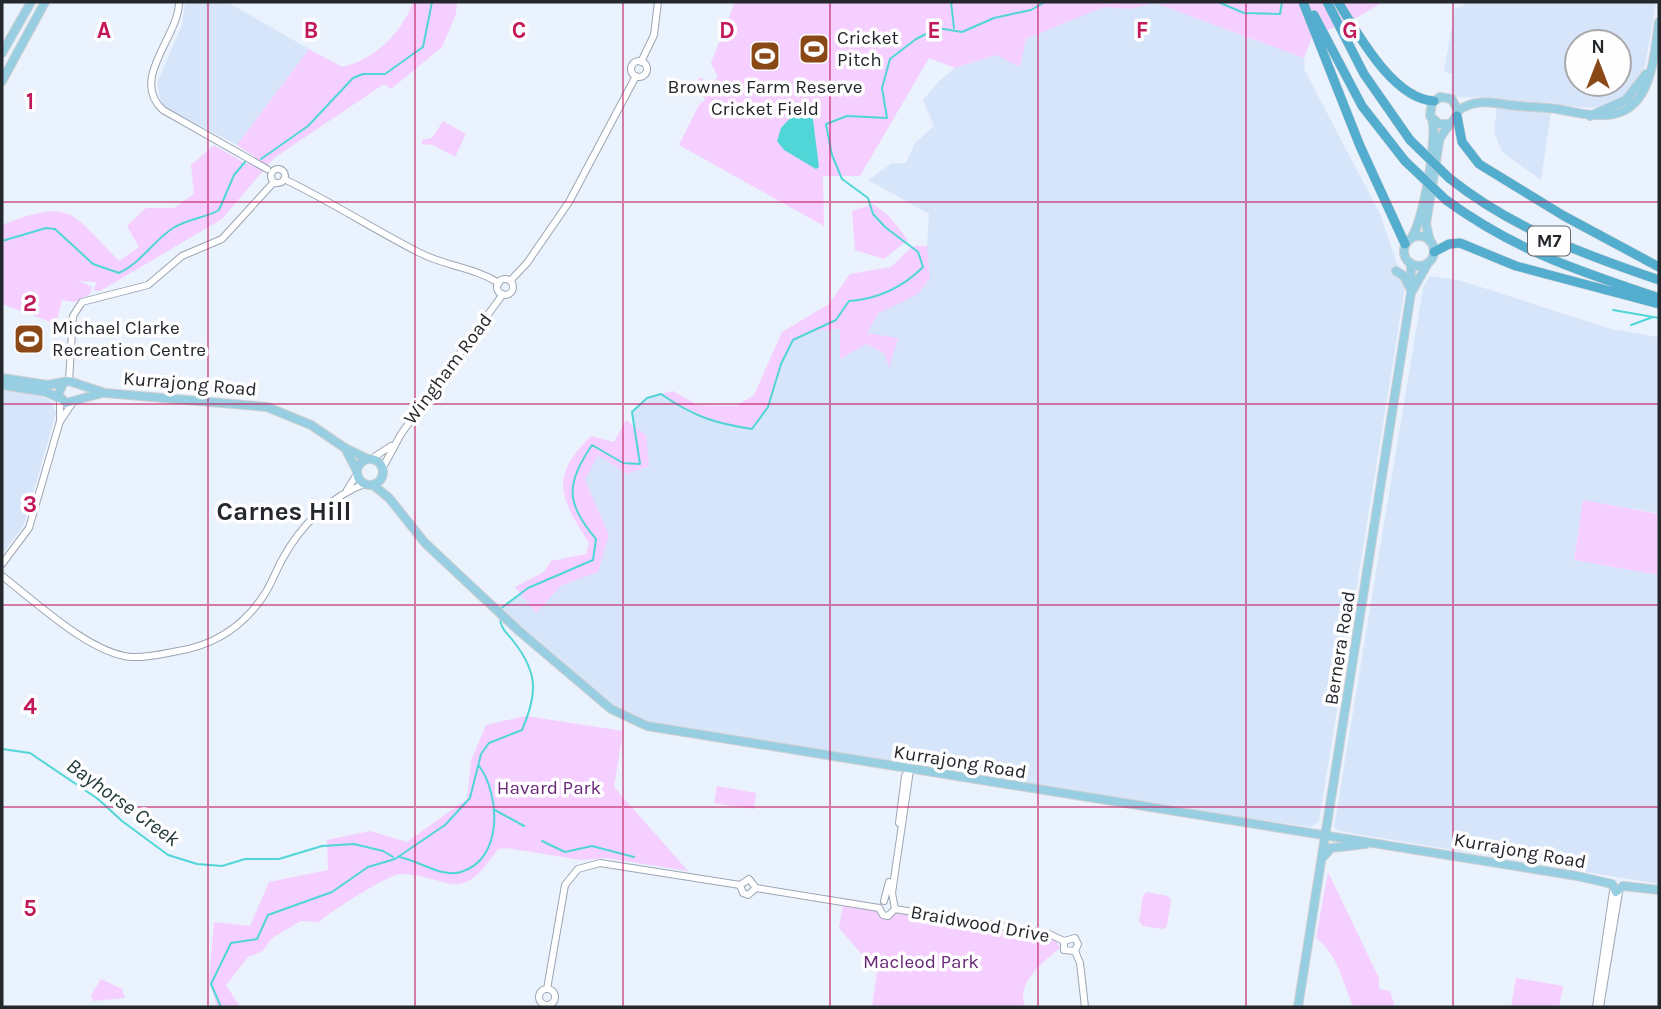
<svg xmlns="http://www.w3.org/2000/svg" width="1661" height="1009" viewBox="0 0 1661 1009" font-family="Karla,sans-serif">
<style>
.built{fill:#d7e5fa;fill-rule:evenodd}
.green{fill:#f5cfff}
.water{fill:#50d6d6}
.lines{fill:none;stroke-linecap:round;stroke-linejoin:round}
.stream{stroke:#50d6d6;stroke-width:2}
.minor-casing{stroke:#9ca6b3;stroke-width:8}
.major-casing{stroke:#cfd0d1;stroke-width:10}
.highway-casing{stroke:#cfd0d1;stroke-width:10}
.minor{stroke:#fff;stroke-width:6}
.major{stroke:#98cee2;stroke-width:8}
.highway{stroke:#53adcf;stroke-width:9}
.highway-bridge-casing{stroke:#cfd0d1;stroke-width:10;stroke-linecap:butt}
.highway-bridge{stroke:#53adcf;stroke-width:9}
.grid{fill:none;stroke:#c2185b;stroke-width:2;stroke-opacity:0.55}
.labels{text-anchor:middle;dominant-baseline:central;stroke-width:7;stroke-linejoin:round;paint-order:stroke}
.shield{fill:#fefefe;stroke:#65686c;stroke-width:2}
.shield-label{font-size:18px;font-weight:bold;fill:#24282d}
.poi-label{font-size:19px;fill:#24282d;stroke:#fefefe;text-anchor:start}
.street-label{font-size:19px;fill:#24282d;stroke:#fefefe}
.park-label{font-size:19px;fill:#6a277a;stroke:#fefefe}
.water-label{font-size:21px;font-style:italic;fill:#223a39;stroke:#fefefe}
.district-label{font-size:26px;font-weight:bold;fill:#24282d;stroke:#fefefe}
.grid-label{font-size:23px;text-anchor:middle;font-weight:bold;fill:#c2185b;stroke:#fefefe;stroke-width:7;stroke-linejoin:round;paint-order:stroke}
</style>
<rect width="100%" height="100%" fill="#eaf2fd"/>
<path class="built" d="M 185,2 L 227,2 L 309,49 L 237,145 L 164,107 L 160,99 L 157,83 L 182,25 Z
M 1464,2 L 1656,2 L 1645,66 L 1626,95 L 1601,108 L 1552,106 L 1541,180 L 1502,152 L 1494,132 L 1498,98 L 1457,97 L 1451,93 L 1452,74 L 1444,72 L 1455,8 L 1463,6 ZM 1577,42 L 1619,42 L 1619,84 L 1577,84 Z
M 1155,3 L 1304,58 L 1305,71 L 1380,214 L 1405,287 L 1319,821 L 1311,827 L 910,770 L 638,723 L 599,700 L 519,631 L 500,608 L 528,588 L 583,562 L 596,539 L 576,515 L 582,460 L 637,439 L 632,412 L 647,398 L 661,394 L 691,414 L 768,407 L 781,364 L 793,340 L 927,246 L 929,214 L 868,180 L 892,163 L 906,163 L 915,143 L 934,126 L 923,100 L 939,81 L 955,68 L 996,55 L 1026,39 L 1104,7 L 1131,9 Z
M 1430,276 L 1462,281 L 1611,329 L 1659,337 L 1659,513 L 1583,501 L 1574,560 L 1659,575 L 1659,884 L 1339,831 L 1334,827 L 1423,288 Z
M 2,389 L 40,396 L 50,400 L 56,413 L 24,525 L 2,554 Z"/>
<path class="green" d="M 413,2 L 457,2 L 456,14 L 442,47 L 391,89 L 384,84 L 274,158 L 222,219 L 100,291 L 93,290 L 97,282 L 79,281 L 92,287 L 90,294 L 74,302 L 62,300 L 56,324 L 2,304 L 2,225 C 73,197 71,213 119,261 L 139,247 L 127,226 L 146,208 L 174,208 L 194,194 L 191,165 L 214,145 L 246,164 L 255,157 L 237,145 L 309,49 L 342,67 C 374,60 402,33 413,2 Z
M 735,2 L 1383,2 L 1358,17 L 1312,37 L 1304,58 L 1155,3 L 1131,9 L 1104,7 L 1026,39 L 1020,67 L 996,55 L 955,68 L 929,58 L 860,176 L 823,176 L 824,226 L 679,145 L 699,105 L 705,100 L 702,93 L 689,92 L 700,77 L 710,84 L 718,77 L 711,63 Z
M 443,121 L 466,134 L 455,157 L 433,145 L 422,144 L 422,140 L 432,138 Z
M 873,204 L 888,215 L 908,240 L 884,259 L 855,250 L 852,211 Z
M 913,246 L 927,246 L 930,278 L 918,294 L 879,313 L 867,333 L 898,338 L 889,368 L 885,354 L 866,344 L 840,359 L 840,329 C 774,330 789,361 768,406 C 764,414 757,422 752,429 C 713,423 693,416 661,394 L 673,391 L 697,405 L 736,406 L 754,395 L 782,332 L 829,304 L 850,274 L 891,267 Z
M 626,420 L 646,435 L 649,466 L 627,474 L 598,455 L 585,480 L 609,535 L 598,572 L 562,585 L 536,613 L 515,587 L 544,572 L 551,561 L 586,554 L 589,543 C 561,499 548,478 591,436 L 614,442 Z
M 1583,500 L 1659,514 L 1659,575 L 1574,560 Z
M 526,716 L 623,731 L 614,787 L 688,871 L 606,858 L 581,860 L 506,848 L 498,849 C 458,907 453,876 401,874 C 390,873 328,913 319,922 L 301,921 L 272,938 L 263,951 L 248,957 L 226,985 L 240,1007 L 217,1007 L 209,980 L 214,922 L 250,926 L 269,882 L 328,870 L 327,840 L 370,831 L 407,842 L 467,799 L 471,761 L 486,725 Z
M 717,786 L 756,793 L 754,809 L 714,803 Z
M 1328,872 L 1379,978 L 1379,989 L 1390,991 L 1395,1007 L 1353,1006 C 1342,981 1339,956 1316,938 Z
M 1147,892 L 1168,896 L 1171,900 L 1167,926 L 1163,929 L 1143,926 L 1139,921 L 1143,896 Z
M 843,904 L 876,911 L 885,919 L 898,913 L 1055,940 L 1060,948 C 1043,962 1016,982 1025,1007 L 872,1007 L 877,972 L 839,928 Z
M 1516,978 L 1563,986 L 1559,1007 L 1511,1007 Z
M 101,979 L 122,989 L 125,998 L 93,1001 L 91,995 Z"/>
<path class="water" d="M 807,100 L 811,104 L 819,167 L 816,169 L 784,150 L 777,141 L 781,128 Z"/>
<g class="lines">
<path class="stream" d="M 951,2 L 954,28
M 1218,2 L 1244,13 L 1280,14 L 1282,2
M 261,159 L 308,126 L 353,78 L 363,74 L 385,74 L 423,47 L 432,2
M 2,241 L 46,228 L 55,229 L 93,264 L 119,273 C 142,262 152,242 173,228 C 187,219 205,218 219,210 L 234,175 L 245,162
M 1613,310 L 1659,318
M 1631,325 L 1653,317
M 500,609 L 528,588 L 593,560 L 596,539 C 565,503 566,484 592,445 L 623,463 L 640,464 L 632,412 L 647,398 L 661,394 C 693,416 713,423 752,429 L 768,407 L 781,364 L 793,340 L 836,320 L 849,301 C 878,299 902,288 923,267 L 918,252 L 885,227 L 873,214 L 868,198 L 842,179 L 832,155 L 826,124 L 847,116 L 887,118 L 882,88 L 890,59 L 916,39 L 938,28 L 962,32 L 994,18 L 1031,10 L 1045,2
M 2,749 L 30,753 L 98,799 L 122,821 L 168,855 L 197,864 L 222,866 L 245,859 L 279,859 L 322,846 L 354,844 L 383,851 L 393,857
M 495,810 L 524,826
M 542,841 L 565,852 L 592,846 L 634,857
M 399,857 C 418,860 441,878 461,872 C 504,859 500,794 479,766
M 221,1007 L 211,984 L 231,943 L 257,939 L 268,915 L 332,892 L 368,867 L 395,859 L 445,825 L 470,798 L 481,754 L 489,743 L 522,730 C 537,695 539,674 514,642 C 508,634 500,628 500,618"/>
<g class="minor-casing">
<path id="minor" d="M 179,2 C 179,37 129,79 163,110 L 267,169
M631 69a8 8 0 1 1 16 0a8 8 0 1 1-16 0Z
M 641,62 L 654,35 L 658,2
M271 176a7 7 0 1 1 14 0a7 7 0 1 1-14 0Z
M 284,179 C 330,201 373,229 418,252 C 444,266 473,267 499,283
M497 287a8 8 0 1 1 16 0a8 8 0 1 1-16 0Z
M 510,281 L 527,263 L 569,202 L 636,76
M 69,381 L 73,316 L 82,302 L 148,285 L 182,256 L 222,239 L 274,182
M 61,420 L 73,402
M 371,459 L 391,446
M 382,469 L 401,434 L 503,294
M 347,490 L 357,474
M 2,564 L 29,528 L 60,421 L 60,400
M 2,576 C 35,601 89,653 131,657 C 147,658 162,654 178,651 C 215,645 243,627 264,595 C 272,583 276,570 283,558 C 301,525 329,498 364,484
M 899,823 L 905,776 L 910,770
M 740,885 L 743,893 L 748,895 L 756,888
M 740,885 L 749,879 L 756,888
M 756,888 L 879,908
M 884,901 L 889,882
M 879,908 L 883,915 L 888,916 L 895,909
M 895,909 L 1049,934 L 1064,941
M 895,909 L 892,893 L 910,770
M 1064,941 L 1075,938 L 1078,944 L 1075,951
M 1064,941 L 1064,950 L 1075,951
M 1075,951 L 1080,963 L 1085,1007
M 547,989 L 565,885 L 578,869 L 600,863 L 740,885
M539 997a8 8 0 1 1 16 0a8 8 0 1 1-16 0Z
M 1596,1007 L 1613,891
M 1600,1007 L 1619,892"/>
</g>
<g class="major-casing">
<path id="major" d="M 2,53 L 31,2
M 2,81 L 45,2
M 1458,111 C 1473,99 1491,102 1509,105 C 1525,107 1541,107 1557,109 C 1593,116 1632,127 1648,80 C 1655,62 1656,40 1659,22
M 1590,116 L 1626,100 L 1646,74
M1404 251a15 15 0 1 1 30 0a15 15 0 1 1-30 0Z
M 1411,238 C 1423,224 1438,136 1432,119
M 1430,241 L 1426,224 L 1439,142 C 1442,128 1455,124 1458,111 L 1452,99 L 1440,97 L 1432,103 L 1430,116 L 1439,124 L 1448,124
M 1396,271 L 1404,276 L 1410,288
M 1411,293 L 1428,263
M 2,378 L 48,385 L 69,381 L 105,393 L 267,407 L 311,425 L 345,448 L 368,459
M 63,383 L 58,395 L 66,403 L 102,393
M 2,385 L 46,392 L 59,398
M 345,448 L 357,471
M357 472a13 13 0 1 1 26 0a13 13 0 1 1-26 0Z
M 373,485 L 389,498 L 425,543 L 519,631 L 611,709 L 647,726 L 1577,876 L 1612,884
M 1324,856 L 1331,848 L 1366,844
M 1612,884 L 1616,892 L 1623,886
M 1623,886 L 1659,890
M 1298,1007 L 1411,293 L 1411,264"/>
</g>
<g class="highway-casing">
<path id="highway" d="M 1303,2 L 1360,146 L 1405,244
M 1327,2 L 1364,74 L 1410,140
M 1338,2 C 1358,34 1393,99 1434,101
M 1314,15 L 1362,106 L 1405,161
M 1457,116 L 1462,142 L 1479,164 L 1564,216 L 1659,267
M 1449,178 C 1513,229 1583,254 1659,280
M 1446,200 C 1516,251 1579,271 1659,298
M 1434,252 L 1449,244 L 1460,243 L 1516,266 L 1659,304"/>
</g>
<use href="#minor" class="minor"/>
<use href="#major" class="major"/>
<use href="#highway" class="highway"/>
<g class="highway-bridge-casing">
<path id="highway-bridge" d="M 1410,140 L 1449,178
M 1405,161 L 1446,200"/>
</g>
<use href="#highway-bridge" class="highway-bridge"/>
</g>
<path class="grid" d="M 208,2 L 208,1007M 415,2 L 415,1007M 623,2 L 623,1007M 830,2 L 830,1007M 1038,2 L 1038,1007M 1246,2 L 1246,1007M 1453,2 L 1453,1007M 2,202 L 1659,202M 2,404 L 1659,404M 2,605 L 1659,605M 2,807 L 1659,807"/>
<defs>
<g id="stadium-square" transform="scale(1.575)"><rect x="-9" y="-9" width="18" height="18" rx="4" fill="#8a4817" stroke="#fefefe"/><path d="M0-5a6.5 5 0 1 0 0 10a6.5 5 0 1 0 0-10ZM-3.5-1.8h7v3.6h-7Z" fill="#fff"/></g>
</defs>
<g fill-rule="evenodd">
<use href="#stadium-square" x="814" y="49"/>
<use href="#stadium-square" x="765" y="56"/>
<use href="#stadium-square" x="29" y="339"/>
</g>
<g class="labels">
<rect class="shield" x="1528" y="226.5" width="42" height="29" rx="5"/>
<g class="shield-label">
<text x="1549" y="241">M7</text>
</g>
<g class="poi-label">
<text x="837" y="38">Cricket<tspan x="837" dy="22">Pitch</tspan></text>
<text x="765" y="87" text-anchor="middle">Brownes Farm Reserve<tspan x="765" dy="22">Cricket Field</tspan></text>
<text x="52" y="328">Michael Clarke<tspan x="52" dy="22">Recreation Centre</tspan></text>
</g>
<g class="street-label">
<text transform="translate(448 369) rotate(-53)">Wingham Road</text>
<text transform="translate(190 384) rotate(5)">Kurrajong Road</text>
<text transform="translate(1340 648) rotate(-81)">Bernera Road</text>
<text transform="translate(960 762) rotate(9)">Kurrajong Road</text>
<text transform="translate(1520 851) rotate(10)">Kurrajong Road</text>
<text transform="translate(980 924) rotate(10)">Braidwood Drive</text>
</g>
<g class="park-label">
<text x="549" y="788">Havard Park</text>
<text x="921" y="962">Macleod Park</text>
</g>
<g class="water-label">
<text transform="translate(123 802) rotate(36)">Bayhorse Creek</text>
</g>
<g class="district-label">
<text x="284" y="511">Carnes Hill</text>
</g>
</g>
<g class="grid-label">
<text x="104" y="38">A</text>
<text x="311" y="38">B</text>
<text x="519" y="38">C</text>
<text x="727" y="38">D</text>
<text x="934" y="38">E</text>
<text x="1142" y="38">F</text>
<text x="1350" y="38">G</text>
<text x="30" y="109">1</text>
<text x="30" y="311">2</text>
<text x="30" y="512">3</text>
<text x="30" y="714">4</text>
<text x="30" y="916">5</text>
</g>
<rect width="1661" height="1009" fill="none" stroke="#24282d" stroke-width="7"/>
<g transform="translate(1598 63)"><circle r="33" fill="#fefefe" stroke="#a7a8aa" stroke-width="2"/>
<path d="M0-5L12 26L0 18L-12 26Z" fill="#8a4817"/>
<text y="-10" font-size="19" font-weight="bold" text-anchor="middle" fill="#24282d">N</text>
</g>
</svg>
